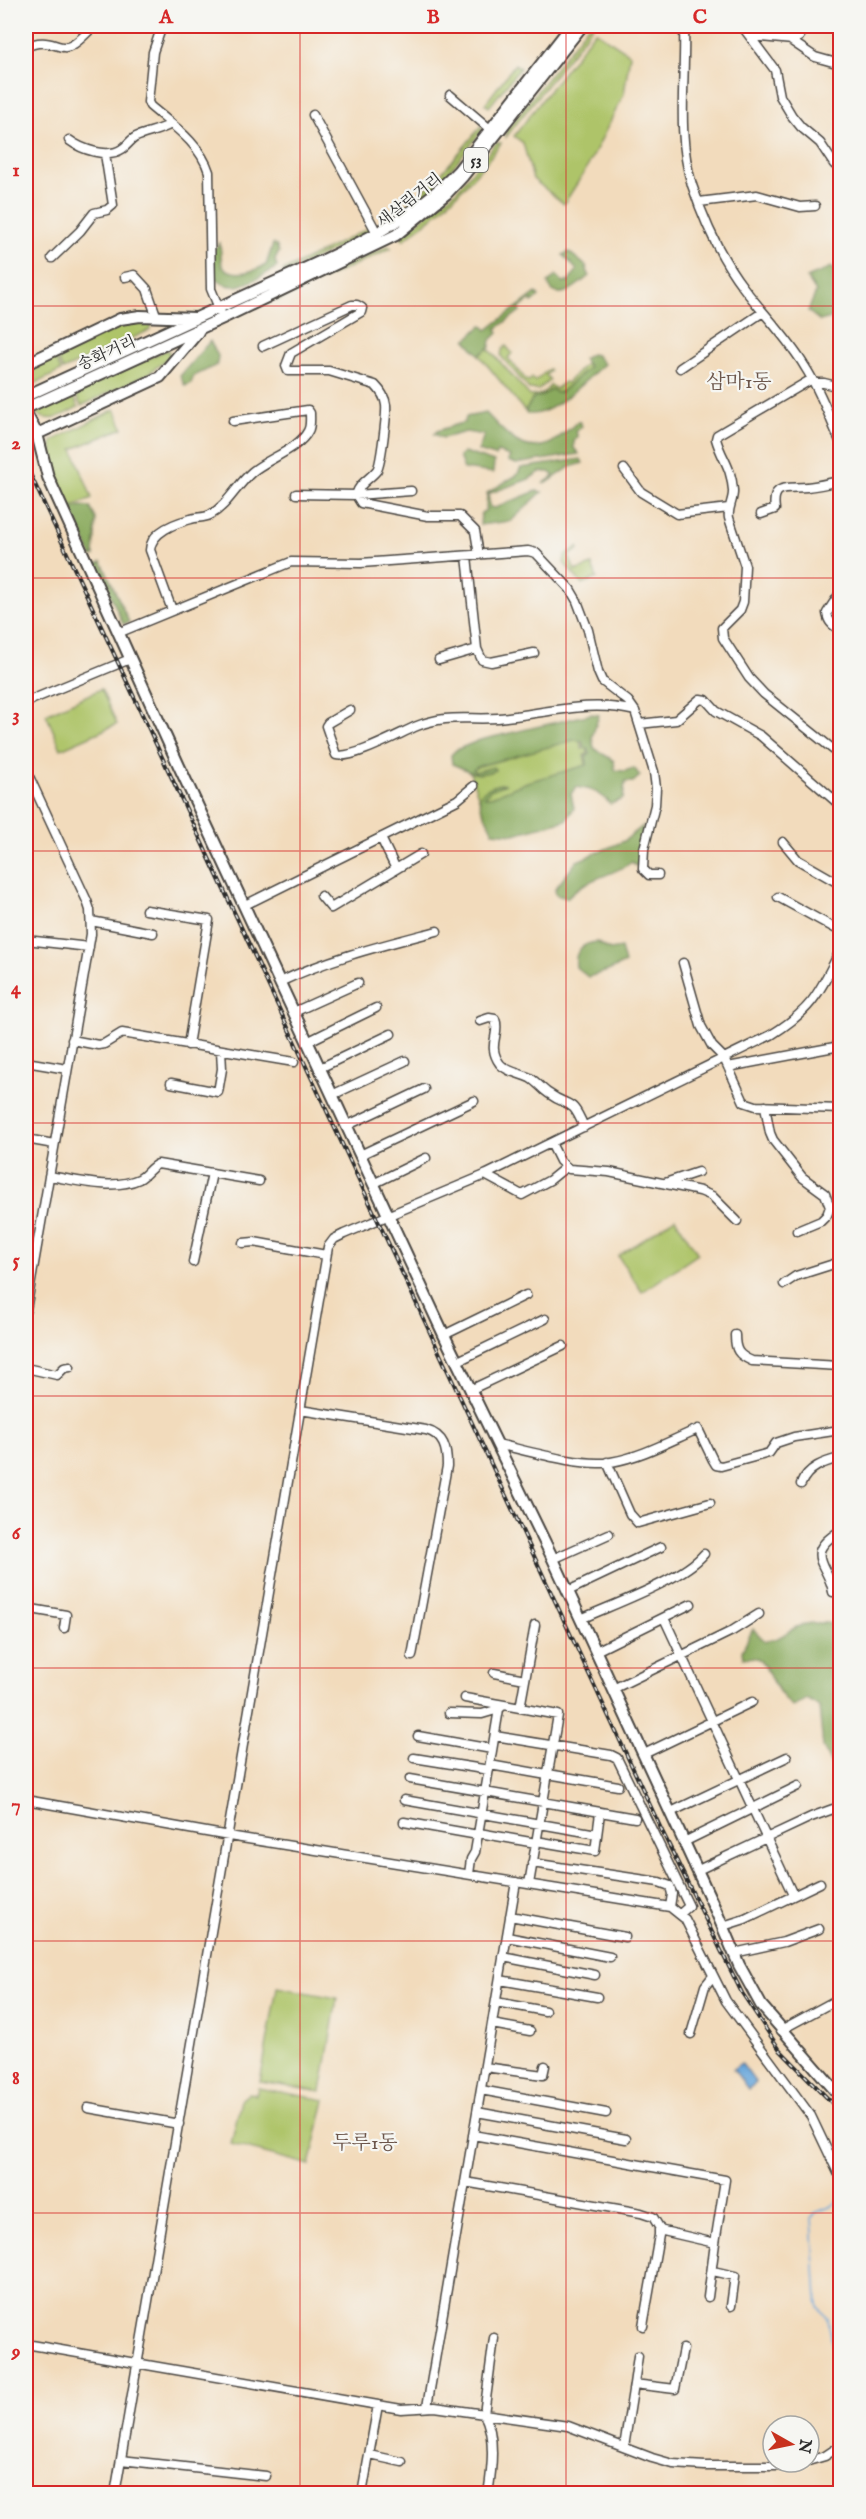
<svg xmlns="http://www.w3.org/2000/svg" width="866" height="2519" viewBox="0 0 866 2519" font-family="'IM FELL English','Noto Serif KR',serif">
<style>
.green{fill:#aec469;stroke:#6c784a;stroke-width:1.5}
.forest{fill:#8aaa5d;stroke:#5a6a44;stroke-width:1.5}
.water{fill:#67a6da;stroke:#496882;stroke-width:1.5}
.lines{fill:none;stroke-linecap:round;stroke-linejoin:round}
.stream{stroke:#67a6da;stroke-width:1.5}
.minor-casing{stroke:#494541;stroke-width:11}
.major-casing{stroke:#494541;stroke-width:14}
.minor{stroke:#fff;stroke-width:8}
.major{stroke:#fff;stroke-width:10}
.rail-casing{stroke:#2b2b2b;stroke-width:4}
.rail{stroke:#f6f6f2;stroke-width:1.5;stroke-dasharray:4.5;stroke-linecap:butt}
.grid{fill:none;stroke:#d62828;stroke-width:1.5;stroke-opacity:0.55}
.labels{text-anchor:middle;dominant-baseline:central;stroke-width:4.5;stroke-linejoin:round;paint-order:stroke}
.shield{fill:#f6f6f2;stroke:#686867;stroke-width:1.5}
.shield-label{font-size:15px;font-weight:bold;fill:#2b2b2b}
.street-label{font-size:16px;fill:#2b2b2b;stroke:#f6f6f2}
.quarter-label{font-size:20px;fill:#6c564b;stroke:#f6f6f2}
.neatline{fill:none;stroke:#d62828;stroke-width:2}
.grid-label{font-size:20px;text-anchor:middle;font-weight:bold;fill:#d62828}
</style>
<rect width="100%" height="100%" fill="#f6f6f2"/>
<filter id="ink" filterUnits="userSpaceOnUse"><feTurbulence type="fractalNoise" baseFrequency=".0167" numOctaves="2"/><feDisplacementMap in="SourceGraphic" scale="12" xChannelSelector="R" yChannelSelector="G"/><feConvolveMatrix kernelMatrix="1 2 1 2 8 2 1 2 1" color-interpolation-filters="sRGB"/></filter>
<filter id="wash" filterUnits="userSpaceOnUse"><feTurbulence type="fractalNoise" baseFrequency=".008" numOctaves="4" result="noise"/><feDisplacementMap in="SourceGraphic" scale="24" xChannelSelector="R" yChannelSelector="G"/><feGaussianBlur stdDeviation="1.35" result="paint"/><feColorMatrix in="noise" values="0 0 0 0 0 0 0 0 0 0 0 0 0 0 0 0 0 1.4 0 .05"/><feComposite in="paint" operator="in"/></filter>
<g filter="url(#wash)">
<rect width="100%" height="100%" fill="#f2dbbc"/>
<path class="green" d="M 588,26 L 593,26 L 506,137 L 506,131 Z
M 595,31 L 630,54 L 624,94 L 587,168 L 564,204 L 533,179 L 523,143 L 514,136 Z
M 515,64 L 520,68 L 489,107 L 485,104 Z
M 481,126 L 482,131 L 437,186 L 391,221 L 389,218 C 427,193 453,161 481,126 Z
M 496,143 L 501,143 C 473,181 442,212 403,240 L 401,236 L 456,191 Z
M 369,228 L 370,231 L 367,234 L 285,273 L 283,271 Z
M 388,246 L 391,248 L 277,301 L 276,298 Z
M 142,320 L 153,321 L 150,330 L 63,370 L 56,355 L 123,324 Z
M 506,346 L 512,353 L 508,358 L 526,380 L 529,381 L 532,378 L 535,381 L 549,369 L 550,371 L 546,375 L 550,380 L 538,390 L 529,389 L 501,356 L 502,350 Z
M 488,348 L 530,396 L 542,394 L 551,385 L 556,389 L 564,382 L 567,383 L 586,363 L 590,367 L 561,392 L 556,393 L 552,389 L 542,396 L 533,398 L 526,410 L 527,414 L 479,355 Z
M 166,350 L 169,351 L 169,357 L 148,374 L 81,406 L 75,393 Z
M 54,356 L 61,371 L 26,388 L 27,370 Z
M 73,395 L 78,407 C 64,414 49,426 35,412 Z
M 115,409 L 123,428 L 73,449 L 92,498 L 70,508 L 51,468 L 52,441 Z
M 578,547 L 579,549 L 569,556 L 575,571 L 592,565 L 597,578 L 582,584 L 564,563 L 565,555 Z
M 101,689 L 117,724 L 61,749 L 46,714 Z
M 579,737 L 582,749 L 587,748 L 588,754 L 584,755 L 587,768 L 480,802 L 469,769 Z
M 675,1218 L 698,1254 L 642,1292 L 618,1256 Z
M 277,1987 L 337,1998 L 321,2092 L 260,2082 Z
M 258,2088 L 325,2100 L 310,2165 L 231,2144 L 241,2100 L 249,2093 L 256,2095 Z"/>
<path class="forest" d="M 220,243 L 222,266 C 234,278 252,272 266,265 L 273,244 L 276,245 L 279,252 L 275,260 L 277,267 C 259,278 229,299 214,275 L 213,250 Z
M 569,252 L 586,266 L 589,276 C 579,284 556,306 548,283 L 556,275 L 563,283 L 566,281 L 568,283 L 577,270 L 563,255 Z
M 840,265 L 840,320 L 835,317 L 820,321 L 808,311 L 816,292 L 807,278 C 815,273 823,273 830,267 L 835,270 Z
M 536,293 L 539,297 L 532,302 L 530,300 L 519,309 L 520,311 L 496,329 L 498,333 L 491,340 L 490,347 L 479,355 L 466,340 L 482,325 L 487,330 Z
M 210,341 L 218,356 L 217,365 L 194,376 L 191,383 L 185,386 L 180,376 Z
M 591,354 L 596,355 L 604,364 C 585,380 552,418 527,414 L 526,410 L 533,398 L 542,396 L 552,389 L 556,393 L 561,392 L 589,367 L 583,359 Z
M 486,413 C 503,431 521,455 549,444 C 556,441 571,427 579,421 L 582,426 L 576,432 L 578,437 L 574,441 L 574,448 L 579,454 L 516,464 L 508,461 L 510,456 L 497,452 L 495,456 L 478,451 L 484,435 L 466,432 L 443,438 L 434,434 L 437,431 L 465,422 L 466,417 Z
M 464,452 L 494,462 L 493,473 L 464,469 L 459,457 Z
M 581,459 L 583,463 L 570,467 L 547,483 L 544,483 L 554,476 L 549,472 L 540,472 L 529,479 L 488,494 L 490,507 L 495,508 L 536,491 L 542,492 L 511,521 L 480,525 L 481,513 L 486,510 L 487,493 L 517,475 L 521,468 Z
M 80,506 L 90,507 L 96,519 L 94,556 L 92,557 L 71,509 Z
M 102,562 L 129,622 L 123,624 L 97,564 Z
M 591,714 L 599,715 L 592,737 L 594,748 L 614,761 L 615,770 L 625,771 L 634,768 L 640,776 L 633,782 L 625,782 L 623,799 L 610,804 C 600,792 591,789 576,787 L 571,794 L 574,808 L 566,820 L 514,834 L 493,832 L 481,807 L 479,796 C 485,788 497,783 506,784 L 490,790 L 485,797 L 491,797 L 527,782 L 587,765 L 586,756 L 590,754 L 588,748 L 584,748 L 582,741 L 574,740 L 479,766 L 473,770 L 475,772 L 493,767 L 496,770 C 473,778 473,772 452,764 L 451,755 L 456,750 L 480,740 Z
M 643,826 L 639,865 L 636,866 L 632,862 C 611,877 584,878 567,898 L 556,895 L 555,889 L 577,861 L 624,841 Z
M 597,942 L 610,950 L 621,948 L 625,963 L 608,971 L 588,977 L 576,967 C 574,951 582,943 597,942 Z
M 840,1610 L 840,1774 L 836,1775 L 823,1747 L 819,1707 L 807,1699 L 793,1707 C 786,1701 779,1692 774,1684 C 764,1669 766,1654 743,1658 L 742,1651 L 753,1629 L 765,1641 C 779,1639 780,1637 791,1630 C 803,1622 820,1622 833,1624 Z"/>
<path class="water" d="M 741,2063 L 756,2083 L 748,2089 L 733,2069 Z"/>
<g class="lines">
<path class="stream" d="M 840,2199 L 832,2206 L 815,2213 L 812,2218 L 817,2300 L 819,2307 L 828,2319 L 840,2397"/>
</g>
</g>
<g filter="url(#ink)">
<g class="lines">
<g class="minor-casing">
<path id="minor" d="M 162,26 L 153,52 L 148,102 L 150,106 C 172,125 200,143 209,172 L 211,289 L 223,318
M 684,26 C 686,79 676,132 692,185 C 704,221 720,257 743,287 C 763,314 788,338 805,367 C 820,390 829,416 840,441
M 742,26 L 775,70 L 780,96 L 792,116 L 801,127 L 820,143 L 834,164 L 840,169
M 751,36 L 793,40 L 799,37 L 806,26
M 790,40 L 815,57 L 840,64
M 26,47 C 49,35 60,53 72,45 C 80,41 87,32 94,26
M 450,95 L 491,130
M 26,104 L 29,110
M 313,115 L 377,233
M 69,140 C 81,149 107,159 122,149 C 127,146 130,140 136,137 C 147,132 159,131 171,124
M 699,202 L 757,195 L 800,207 L 815,206
M 52,258 L 80,231 L 94,213 L 107,210 L 113,205 L 105,154
M 125,277 L 134,275 L 147,289 L 156,315
M 263,346 L 352,305 L 357,305 L 362,308 L 361,312 L 291,353 L 286,366 L 288,371 L 329,371 L 375,385 C 380,390 385,397 386,405 C 387,414 381,464 377,470 C 369,480 360,482 356,495 L 361,503 L 428,516 L 460,516 L 475,531 L 479,555
M 680,368 L 763,312
M 812,379 L 717,435 L 716,439 C 722,460 731,465 733,490 C 734,500 727,508 729,518 L 745,566 L 743,602 L 740,610 L 722,628 L 723,638 L 749,678 L 764,694 L 840,755
M 815,383 L 824,383 L 840,387
M 624,469 L 641,492 L 677,514 L 729,508
M 296,494 L 356,495 L 411,491
M 761,514 L 775,509 C 771,482 789,489 807,487 C 818,486 829,483 840,481
M 467,556 L 477,649 L 482,660 L 491,662 L 534,653
M 840,593 L 827,613 C 828,621 832,626 840,629
M 172,610 L 150,550 C 151,532 175,523 191,519 C 197,517 204,518 210,515 C 228,505 236,486 252,472 C 267,459 299,449 308,431 C 311,426 310,419 310,413 L 308,410 L 233,421
M 118,633 L 291,562 L 361,563 L 528,551 L 536,553 L 570,589 L 577,601 L 588,630 L 598,672 L 602,681 L 628,701 L 635,711 L 654,772 L 656,788 L 655,805 L 644,849 L 643,869 L 649,875 L 658,875
M 439,660 L 477,649
M 26,702 L 130,659
M 350,710 L 328,723 L 326,726 L 336,755 C 352,760 400,733 417,726 C 446,714 468,720 498,718 C 544,714 589,699 635,711
M 639,724 L 676,720 L 700,699 L 706,700 L 716,711 L 761,736 L 840,805
M 26,770 L 87,901 L 90,910 L 91,934 L 26,1310
M 381,838 L 396,869
M 783,842 L 798,860 L 840,884
M 321,896 L 331,908 L 421,854
M 778,897 L 840,931
M 245,905 L 457,800 L 474,786
M 146,910 L 209,920 L 188,1045
M 91,921 L 153,933
M 26,940 L 89,947
M 683,963 L 701,1026 L 712,1046 L 724,1058 L 744,1102 L 756,1106 L 840,1109
M 280,982 C 330,958 384,945 437,931
M 294,1012 L 358,983
M 480,1021 L 489,1018 L 495,1019 C 501,1034 486,1045 500,1064 C 507,1072 520,1073 530,1078 C 537,1082 542,1089 548,1093 C 570,1109 571,1096 584,1127
M 72,1040 L 98,1045 L 104,1044 L 122,1033 L 294,1062
M 307,1042 L 376,1008
M 26,1062 L 67,1069
M 728,1067 L 840,1046
M 320,1068 L 391,1034
M 171,1083 L 218,1092 L 222,1069 L 221,1050
M 332,1095 L 405,1061
M 765,1106 L 770,1133 L 773,1140 L 802,1177 L 825,1194 L 830,1207 L 827,1215 L 821,1221 L 797,1231
M 346,1126 L 424,1089
M 26,1139 L 54,1144
M 551,1143 L 560,1161 L 569,1169 L 609,1172 L 700,1191 L 712,1196 L 737,1221
M 360,1155 L 474,1101
M 485,1175 L 522,1195 L 550,1180 L 566,1167
M 49,1176 C 76,1180 113,1191 139,1179 C 147,1175 150,1167 158,1164 L 259,1181
M 665,1183 L 698,1172
M 373,1184 L 426,1158
M 243,1243 L 254,1242 L 326,1255
M 193,1262 L 212,1173
M 784,1284 L 796,1276 L 840,1262
M 444,1335 L 526,1295
M 735,1335 C 735,1350 738,1355 752,1361 L 840,1366
M 456,1362 L 545,1319
M 26,1368 L 57,1375 L 64,1368 L 70,1367
M 470,1390 L 563,1346
M 300,1410 L 426,1430 C 444,1435 447,1449 447,1466 L 412,1656
M 497,1444 C 528,1451 581,1467 611,1462 C 641,1457 670,1441 698,1429 L 713,1460 L 716,1465 L 721,1466 L 769,1453 L 776,1443 L 794,1437 L 840,1430
M 607,1462 L 630,1514 L 638,1523 L 710,1503
M 801,1484 C 808,1467 824,1462 840,1458
M 553,1559 L 609,1534
M 568,1591 L 661,1547
M 833,1592 C 829,1564 801,1555 840,1531
M 26,1608 L 66,1615 L 64,1628
M 664,1618 L 793,1895
M 581,1619 C 614,1604 682,1580 704,1554
M 596,1651 L 691,1604
M 494,1673 L 525,1679
M 613,1689 L 732,1631 L 759,1614
M 465,1698 L 504,1705
M 449,1713 L 482,1714 L 499,1709
M 418,1736 L 492,1749
M 495,1736 L 611,1755 L 617,1758 L 689,1906 L 680,1914
M 644,1754 L 752,1702
M 414,1758 L 489,1770
M 490,1765 L 547,1775
M 548,1774 L 618,1786
M 410,1779 L 635,1818
M 26,1800 L 229,1836 L 670,1907 L 685,1919 L 726,2001 L 811,2116 L 840,2177
M 404,1800 L 597,1834
M 671,1812 L 787,1757
M 404,1822 L 478,1835
M 479,1833 L 536,1843
M 536,1841 L 595,1851 L 600,1813
M 684,1842 L 798,1786
M 532,1863 L 659,1882 L 670,1886 L 672,1894 L 670,1907
M 698,1870 L 811,1817 L 833,1809
M 469,1874 L 471,1859 L 475,1852 L 499,1709 L 504,1705 L 520,1708
M 529,1884 L 558,1715 L 520,1708 L 535,1625
M 510,1916 L 625,1937
M 723,1926 L 745,1919 L 820,1883
M 507,1937 L 610,1957
M 734,1953 L 784,1942 L 819,1929
M 503,1957 L 595,1975
M 500,1980 L 597,1997
M 496,2002 L 545,2011
M 492,2024 L 530,2031
M 781,2030 L 840,1998
M 691,2034 L 705,1986 L 713,1976
M 485,2067 L 543,2075 L 545,2066
M 481,2090 L 606,2113
M 88,2108 L 179,2124
M 477,2112 L 626,2139
M 473,2135 L 725,2180 L 715,2243
M 465,2182 L 641,2213 L 653,2217 L 659,2227 L 659,2235 L 643,2326
M 659,2230 L 715,2243 L 708,2297
M 713,2271 L 735,2276 L 731,2306
M 494,2338 L 484,2414 L 568,2426 L 652,2458 L 673,2464 L 705,2466 L 791,2466 L 825,2456 L 840,2446
M 26,2344 L 401,2409 L 435,2407 L 484,2414 C 496,2436 492,2469 488,2494
M 634,2384 L 638,2356
M 427,2407 L 516,1882
M 624,2447 L 634,2384 L 675,2389 L 683,2349
M 370,2455 L 402,2462
M 121,2460 L 266,2476
M 115,2494 L 328,1247 L 334,1239 L 344,1234 L 485,1175 L 771,1035 C 813,1009 819,993 840,951
M 362,2494 L 378,2405"/>
</g>
<g class="major-casing">
<path id="major" d="M 26,364 L 120,319 L 140,316 L 195,318
M 26,396 C 101,362 177,327 253,292 C 325,259 403,230 458,171 L 571,26
M 26,408 L 223,318 L 396,235 L 446,194 L 463,176 L 582,26
M 27,415 L 37,434 L 48,477 L 179,766 L 444,1335 L 553,1559 L 716,1911 L 739,1965 L 761,2005 L 840,2096
M 37,434 L 160,377 L 198,332"/>
</g>
<use href="#minor" class="minor"/>
<use href="#major" class="major"/>
<g class="rail-casing">
<path id="rail" d="M 26,465 L 663,1833 L 742,1993 L 780,2050 L 840,2111"/>
</g>
<use href="#rail" class="rail"/>
</g>
</g>
<path class="grid" d="M 300,26 L 300,2494M 566,26 L 566,2494M 26,306 L 840,306M 26,578 L 840,578M 26,851 L 840,851M 26,1123 L 840,1123M 26,1396 L 840,1396M 26,1668 L 840,1668M 26,1941 L 840,1941M 26,2213 L 840,2213"/>
<g class="labels">
<rect class="shield" x="464" y="148" width="24" height="24" rx="4.5"/>
<g class="shield-label">
<text x="476" y="160">53</text>
</g>
<g class="street-label">
<text transform="translate(410 201) rotate(-38)">새살림거리</text>
<text transform="translate(107 354) rotate(-24)">송화거리</text>
</g>
<g class="quarter-label">
<text x="739" y="382">삼마1동</text>
<text x="365" y="2143">두루1동</text>
</g>
</g>
<rect width="866" height="2519" fill="none" stroke="#f6f6f2" stroke-width="66"/>
<g transform="translate(791 2444) rotate(99)"><circle r="28" fill="#f6f6f2" stroke="#a5a5a2" stroke-width="1.5"/>
<path d="M0-4.5L10 22L0 15L-10 22Z" fill="#c8321e"/>
<text y="-9" font-size="16" font-weight="bold" text-anchor="middle" fill="#2b2b2b">N</text>
</g>
<rect x="33" y="33" width="800" height="2453" class="neatline"/>
<g class="grid-label">
<text x="166" y="23">A</text>
<text x="433" y="23">B</text>
<text x="700" y="23">C</text>
<text x="16" y="176">1</text>
<text x="16" y="449">2</text>
<text x="16" y="721">3</text>
<text x="16" y="994">4</text>
<text x="16" y="1266">5</text>
<text x="16" y="1539">6</text>
<text x="16" y="1811">7</text>
<text x="16" y="2084">8</text>
<text x="16" y="2357">9</text>
</g>
</svg>
